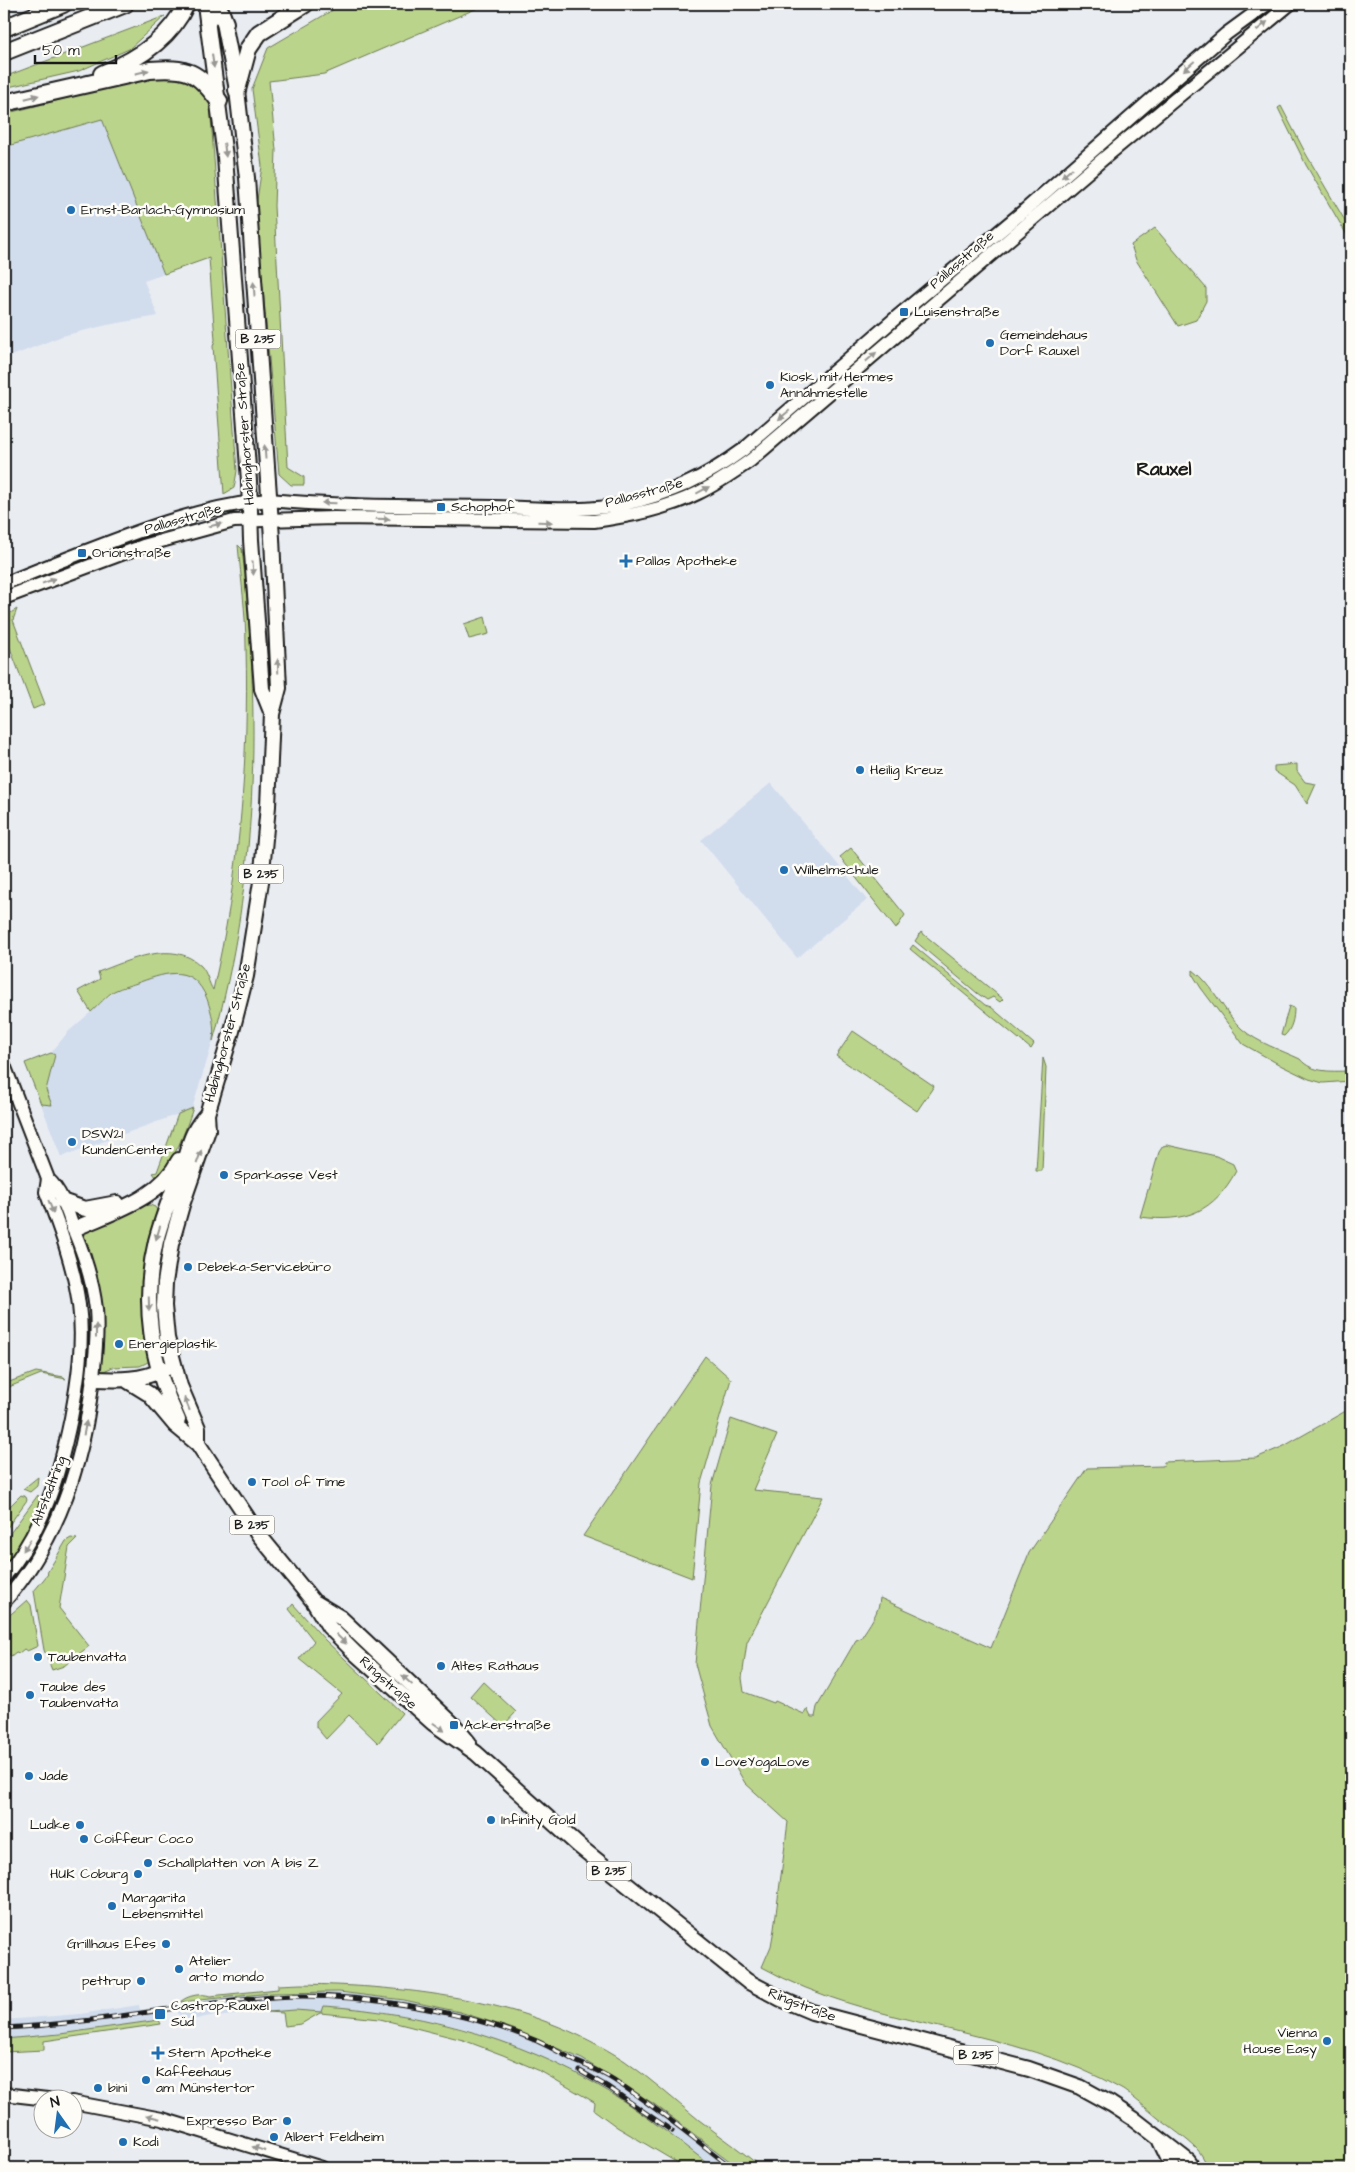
<svg xmlns="http://www.w3.org/2000/svg" width="1355" height="2172" viewBox="0 0 1355 2172" font-family="'Architects Daughter',sans-serif">
<style>
.built{fill:#d1dced}
.green{fill:#bbd48b;stroke:#6c7854}
.lines{fill:none;stroke-linecap:round;stroke-linejoin:round}
.secondary-casing{stroke:#1c1c1c;stroke-width:16}
.primary-casing{stroke:#1c1c1c;stroke-width:18}
.highway-casing{stroke:#1c1c1c;stroke-width:20}
.secondary{stroke:#fdfcf7;stroke-width:12}
.primary{stroke:#fdfcf7;stroke-width:14}
.highway{stroke:#fdfcf7;stroke-width:16}
.rail-casing{stroke:#1c1c1c;stroke-width:5}
.rail{stroke:#fdfcf7;stroke-width:3;stroke-dasharray:9;stroke-linecap:butt}
.oneway{fill:#989794}
.poi-dot{fill:#1f6fb2;stroke:#fdfcf7;stroke-width:2}
.labels{text-anchor:middle;dominant-baseline:central;stroke-width:5;stroke-linejoin:round;paint-order:stroke}
.shield{fill:#fdfcf7;stroke:#605f5e;stroke-width:1}
.shield-label{font-size:12px;font-weight:bold;fill:#1c1c1c}
.poi-label{font-size:14px;fill:#1c1c1c;stroke:#fdfcf7;text-anchor:start}
.street-label{font-size:14px;fill:#1c1c1c;stroke:#fdfcf7}
.district-label{font-size:19px;font-weight:bold;fill:#1c1c1c;stroke:#fdfcf7}
</style>
<rect width="100%" height="100%" fill="#e9edf2"/>
<filter id="ink" filterUnits="userSpaceOnUse"><feTurbulence type="fractalNoise" baseFrequency=".02" numOctaves="2"/><feDisplacementMap in="SourceGraphic" scale="10" xChannelSelector="R" yChannelSelector="G"/><feConvolveMatrix kernelMatrix="1 2 1 2 8 2 1 2 1" color-interpolation-filters="sRGB"/></filter>
<g filter="url(#ink)">
<path class="built" d="M 102,119 L 164,274 L 144,281 L 158,316 L 107,325 L 62,336 L 4,359 L 4,147 Z
M 771,783 L 867,900 L 797,958 L 701,840 Z
M 180,972 L 192,978 L 200,986 L 209,1006 L 214,1027 L 213,1041 L 192,1109 L 61,1157 L 41,1104 L 51,1105 L 46,1090 L 55,1055 L 51,1053 L 68,1032 L 115,991 L 163,974 Z
M 296,1991 L 359,1994 L 421,2003 L 460,2012 L 513,2029 L 582,2059 L 633,2090 L 739,2168 L 714,2168 L 613,2095 L 532,2053 L 466,2029 L 428,2020 L 385,2013 L 324,2006 L 322,2012 L 268,2011 L 216,2017 L 215,2015 L 182,2022 L 175,2005 L 238,1996 Z
M 139,2005 L 140,2010 L 155,2008 L 159,2020 L 60,2034 L 4,2039 L 4,2026 L 5,2026 L 4,2020 L 80,2014 Z"/>
<path class="green" d="M 343,4 L 487,4 L 324,74 L 269,81 L 276,150 L 274,206 L 288,467 L 304,477 L 304,485 L 291,485 L 279,474 L 256,207 L 262,166 L 252,89 L 268,48 Z
M 165,16 L 129,49 L 79,71 L 4,88 L 4,77 Z
M 154,76 L 190,78 L 207,95 L 210,104 L 237,471 L 234,488 L 224,494 L 213,346 L 215,340 L 209,258 L 164,274 L 102,119 L 4,147 L 4,114 Z
M 1281,106 L 1306,154 L 1351,231 L 1351,242 L 1306,165 L 1278,108 Z
M 1155,228 L 1206,288 L 1206,301 L 1196,320 L 1178,326 L 1136,260 L 1131,245 Z
M 238,545 L 242,549 C 261,712 258,882 213,1041 C 215,1026 212,1013 207,999 C 193,964 168,972 140,982 C 132,985 122,987 114,991 C 106,996 99,1005 91,1012 L 78,991 L 100,979 L 98,972 C 128,961 173,938 201,966 C 207,972 209,984 213,990 C 239,878 249,763 246,647 C 246,613 241,579 238,545 Z
M 17,609 L 13,620 L 45,704 L 33,709 L 4,632 L 4,617 Z
M 485,617 L 489,634 L 469,639 L 464,624 Z
M 1297,764 L 1297,771 L 1305,782 L 1316,784 L 1307,804 L 1295,785 L 1274,771 L 1274,766 Z
M 851,848 L 905,915 L 896,929 L 840,857 Z
M 921,932 L 1003,999 L 1000,1002 L 993,997 L 987,1000 L 977,993 L 915,941 Z
M 913,945 L 985,1005 L 991,1007 L 1034,1044 L 1031,1049 L 910,949 Z
M 1193,970 C 1214,985 1223,1012 1242,1029 C 1258,1043 1281,1050 1300,1059 C 1312,1074 1335,1071 1351,1071 L 1351,1081 L 1323,1083 L 1309,1079 L 1282,1066 L 1243,1044 L 1201,988 L 1193,975 Z
M 1289,1006 L 1294,1008 C 1294,1018 1292,1029 1284,1036 L 1281,1035 Z
M 853,1031 L 934,1086 L 917,1111 L 836,1056 Z
M 51,1053 L 55,1055 L 46,1090 L 52,1105 L 41,1104 L 25,1063 Z
M 1043,1058 L 1046,1067 L 1042,1171 L 1036,1171 Z
M 193,1108 C 184,1134 176,1158 157,1178 L 153,1173 L 157,1172 L 178,1114 Z
M 1167,1145 L 1216,1156 L 1233,1164 L 1236,1171 C 1214,1212 1186,1223 1140,1217 L 1159,1152 L 1163,1146 Z
M 150,1205 L 155,1207 L 157,1210 C 157,1224 149,1238 147,1252 C 139,1288 141,1326 150,1361 L 140,1366 L 113,1367 L 99,1373 L 97,1278 L 81,1233 L 142,1206 Z
M 705,1356 L 731,1379 L 701,1483 L 692,1578 L 583,1536 Z
M 36,1372 L 64,1377 L 66,1379 L 41,1374 L 4,1389 L 4,1384 Z
M 1351,1408 L 1351,2162 L 1335,2168 L 1209,2168 C 1205,2162 1202,2154 1197,2149 C 1186,2138 1171,2128 1158,2118 C 1147,2109 1135,2098 1123,2090 C 1011,2025 874,2030 762,1967 L 771,1946 L 774,1929 L 788,1822 L 745,1783 L 712,1726 L 695,1664 L 712,1485 L 731,1419 L 777,1435 L 753,1490 L 823,1497 L 747,1642 L 742,1678 L 744,1692 L 774,1703 L 775,1701 L 804,1714 L 807,1709 L 811,1717 L 815,1717 L 817,1707 L 856,1640 L 861,1638 C 869,1625 879,1613 880,1598 L 991,1648 L 1029,1553 L 1087,1468 L 1163,1466 L 1164,1462 L 1256,1458 L 1284,1446 Z
M 38,1477 L 37,1486 L 30,1492 L 23,1489 Z
M 21,1495 L 26,1497 L 27,1500 L 4,1532 L 4,1512 Z
M 38,1495 C 46,1510 13,1555 4,1568 L 4,1554 L 11,1532 Z
M 71,1538 L 77,1539 L 69,1547 L 59,1608 L 89,1646 L 64,1666 L 52,1670 L 44,1650 L 34,1591 L 48,1574 L 47,1573 L 66,1541 Z
M 27,1600 L 31,1605 L 38,1646 L 27,1651 L 24,1649 L 19,1653 L 16,1652 L 11,1656 L 4,1650 L 4,1620 Z
M 293,1604 L 325,1640 L 402,1713 L 378,1743 L 349,1715 L 326,1739 L 316,1727 L 316,1721 L 342,1694 L 299,1659 L 314,1641 L 289,1609 Z
M 483,1681 L 516,1712 L 503,1726 L 470,1696 Z
M 301,1984 C 411,1986 530,1999 625,2061 C 651,2079 674,2100 699,2120 C 720,2136 742,2151 762,2168 L 739,2168 L 654,2104 L 582,2059 L 513,2029 L 460,2012 L 404,2000 L 339,1992 L 271,1993 L 180,2002 C 188,1995 202,1993 210,1996 L 278,1989 L 278,1985 Z
M 324,2006 C 430,2013 536,2043 625,2102 C 656,2123 685,2146 714,2168 L 686,2168 L 617,2127 L 594,2110 L 595,2103 L 594,2102 L 540,2071 L 503,2055 L 463,2040 L 380,2019 L 320,2013 L 301,2024 L 285,2026 L 283,2013 L 268,2012 L 295,2010 L 322,2012 Z
M 159,2020 L 161,2024 L 44,2041 L 44,2050 L 4,2052 L 4,2039 L 60,2034 Z"/>
<g class="lines">
<g class="secondary-casing">
<path id="secondary" d="M 4,584 C 32,572 61,561 89,550 C 148,527 205,506 269,500 C 344,507 420,506 495,507 C 537,508 582,513 624,504 C 670,494 705,478 743,450 L 898,316 L 1025,210 L 1226,34 L 1267,4
M 4,598 L 143,546 L 234,521 L 334,518 L 594,521 C 629,516 666,509 698,493 C 717,484 734,472 751,460 L 1103,159 L 1290,4
M 4,1065 L 48,1179 C 63,1193 68,1214 75,1233 C 85,1257 93,1283 96,1309 C 98,1334 95,1360 92,1385 C 83,1464 58,1541 4,1602
M 4,1577 C 43,1531 59,1476 71,1418 C 78,1381 84,1342 79,1305 C 74,1266 60,1229 46,1192 L 48,1179
M 4,2094 L 56,2100
M 72,2102 L 162,2119 L 322,2168"/>
</g>
<g class="primary-casing">
<path id="primary" d="M 206,12 L 225,157 L 249,481 L 251,540 L 262,689 L 272,714
M 62,1201 L 85,1209 L 117,1203
M 74,1229 C 111,1212 159,1200 179,1160
M 93,1379 C 119,1380 140,1381 165,1369
M 128,1381 L 149,1394 L 175,1425 L 198,1444 L 259,1535 L 313,1601 L 329,1627 L 355,1653 L 433,1723 L 476,1753 L 579,1846 L 747,1981 L 781,1999 L 812,2012 L 1029,2069 L 1080,2087 L 1111,2104 L 1134,2119 L 1188,2161 L 1193,2168
M 178,1420 C 151,1364 141,1302 156,1241 C 162,1218 171,1195 180,1172 C 189,1150 189,1133 207,1114
M 198,1444 L 198,1428 L 180,1386 L 167,1338 L 164,1306 L 165,1283 L 171,1244 L 182,1205 L 208,1130 L 207,1114 L 232,1031 L 246,976 L 261,882 L 268,806 L 272,714 L 279,688 L 272,538 L 247,178 L 237,90 L 222,12
M 316,1603 L 341,1618 L 454,1725 L 469,1743
M 1160,2141 L 1173,2168"/>
</g>
<g class="highway-casing">
<path id="highway" d="M 217,4 L 225,23
M 208,21 L 208,4
M 4,28 L 63,4
M 4,52 L 125,4
M 102,74 C 137,60 171,38 186,4
M 237,90 L 248,49 L 259,33 L 305,4
M 4,103 L 150,70 C 188,67 197,71 219,101"/>
</g>
<use href="#secondary" class="secondary"/>
<use href="#primary" class="primary"/>
<use href="#highway" class="highway"/>
<g class="rail-casing">
<path id="rail" d="M 4,2028 C 95,2024 184,2003 274,1997 C 354,1992 464,2010 537,2041 C 550,2047 563,2054 575,2061 C 589,2067 604,2073 617,2082 C 657,2108 695,2139 732,2168
M 580,2071 L 608,2087 L 672,2131"/>
</g>
<use href="#rail" class="rail"/>
</g>
<defs><path id="oneway-solid" d="M-6-.8H1V-3.2L6.5 0L1 3.2V.8H-6Z" transform="scale(1.25)"/></defs>
<g class="oneway">
<use href="#oneway-solid" transform="translate(1262 26) rotate(-39)"/>
<use href="#oneway-solid" transform="translate(213 61) rotate(82)"/>
<use href="#oneway-solid" transform="translate(1189 66) rotate(139)"/>
<use href="#oneway-solid" transform="translate(142 72) rotate(-14)"/>
<use href="#oneway-solid" transform="translate(32 97) rotate(-14)"/>
<use href="#oneway-solid" transform="translate(225 150) rotate(83)"/>
<use href="#oneway-solid" transform="translate(1067 173) rotate(139)"/>
<use href="#oneway-solid" transform="translate(254 289) rotate(-94)"/>
<use href="#oneway-solid" transform="translate(871 357) rotate(-41)"/>
<use href="#oneway-solid" transform="translate(784 415) rotate(140)"/>
<use href="#oneway-solid" transform="translate(265 452) rotate(-94)"/>
<use href="#oneway-solid" transform="translate(703 490) rotate(-28)"/>
<use href="#oneway-solid" transform="translate(329 503) rotate(-178)"/>
<use href="#oneway-solid" transform="translate(383 519) rotate(1)"/>
<use href="#oneway-solid" transform="translate(545 522) rotate(1)"/>
<use href="#oneway-solid" transform="translate(215 525) rotate(-14)"/>
<use href="#oneway-solid" transform="translate(253 568) rotate(86)"/>
<use href="#oneway-solid" transform="translate(49 581) rotate(-21)"/>
<use href="#oneway-solid" transform="translate(278 666) rotate(-92)"/>
<use href="#oneway-solid" transform="translate(199 1157) rotate(-71)"/>
<use href="#oneway-solid" transform="translate(51 1207) rotate(69)"/>
<use href="#oneway-solid" transform="translate(158 1233) rotate(107)"/>
<use href="#oneway-solid" transform="translate(149 1304) rotate(88)"/>
<use href="#oneway-solid" transform="translate(96 1331) rotate(-90)"/>
<use href="#oneway-solid" transform="translate(187 1404) rotate(-112)"/>
<use href="#oneway-solid" transform="translate(85 1428) rotate(-79)"/>
<use href="#oneway-solid" transform="translate(27 1545) rotate(123)"/>
<use href="#oneway-solid" transform="translate(341 1639) rotate(45)"/>
<use href="#oneway-solid" transform="translate(407 1680) rotate(-137)"/>
<use href="#oneway-solid" transform="translate(439 1727) rotate(35)"/>
<use href="#oneway-solid" transform="translate(153 2117) rotate(-166)"/>
<use href="#oneway-solid" transform="translate(259 2149) rotate(-163)"/>
</g>
</g>
<g class="poi-dot">
<circle cx="71" cy="210" r="5"/>
<rect x="899" y="307" width="10" height="10" rx="2.5"/>
<circle cx="990" cy="343" r="5"/>
<circle cx="770" cy="385" r="5"/>
<rect x="436" y="502" width="10" height="10" rx="2.5"/>
<rect x="77" y="548" width="10" height="10" rx="2.5"/>
<path d="M623.5 553.5h5v5h5v5h-5v5h-5v-5h-5v-5h5z"/>
<circle cx="860" cy="770" r="5"/>
<circle cx="784" cy="870" r="5"/>
<circle cx="72" cy="1142" r="5"/>
<circle cx="224" cy="1175" r="5"/>
<circle cx="188" cy="1267" r="5"/>
<circle cx="119" cy="1344" r="5"/>
<circle cx="252" cy="1482" r="5"/>
<circle cx="38" cy="1657" r="5"/>
<circle cx="441" cy="1666" r="5"/>
<circle cx="30" cy="1695" r="5"/>
<rect x="449" y="1720" width="10" height="10" rx="2.5"/>
<circle cx="705" cy="1762" r="5"/>
<circle cx="29" cy="1776" r="5"/>
<circle cx="491" cy="1820" r="5"/>
<circle cx="80" cy="1825" r="5"/>
<circle cx="84" cy="1839" r="5"/>
<circle cx="148" cy="1863" r="5"/>
<circle cx="138" cy="1874" r="5"/>
<circle cx="112" cy="1906" r="5"/>
<circle cx="166" cy="1944" r="5"/>
<circle cx="179" cy="1969" r="5"/>
<circle cx="141" cy="1981" r="5"/>
<rect x="154" y="2008" width="12" height="12" rx="2.5"/>
<circle cx="1327" cy="2041" r="5"/>
<path d="M155.5 2045.5h5v5h5v5h-5v5h-5v-5h-5v-5h5z"/>
<circle cx="146" cy="2080" r="5"/>
<circle cx="98" cy="2088" r="5"/>
<circle cx="287" cy="2121" r="5"/>
<circle cx="274" cy="2137" r="5"/>
<circle cx="123" cy="2142" r="5"/>
</g>
<g class="labels">
<g class="shield">
<rect x="235.5" y="329.5" width="45" height="19" rx="4"/>
<rect x="238.5" y="864.5" width="45" height="19" rx="4"/>
<rect x="229.5" y="1515.5" width="45" height="19" rx="4"/>
<rect x="586.5" y="1861.5" width="45" height="19" rx="4"/>
<rect x="953.5" y="2045.5" width="45" height="19" rx="4"/>
</g>
<g class="shield-label">
<text x="258" y="339">B 235</text>
<text x="261" y="874">B 235</text>
<text x="252" y="1525">B 235</text>
<text x="609" y="1871">B 235</text>
<text x="976" y="2055">B 235</text>
</g>
<g class="poi-label">
<text x="81" y="210">Ernst-Barlach-Gymnasium</text>
<text x="914" y="312">Luisenstraße</text>
<text x="1000" y="335">Gemeindehaus<tspan x="1000" dy="16">Dorf Rauxel</tspan></text>
<text x="780" y="377">Kiosk mit Hermes<tspan x="780" dy="16">Annahmestelle</tspan></text>
<text x="451" y="507">Schophof</text>
<text x="92" y="553">Orionstraße</text>
<text x="636" y="561">Pallas Apotheke</text>
<text x="870" y="770">Heilig Kreuz</text>
<text x="794" y="870">Wilhelmschule</text>
<text x="82" y="1134">DSW21<tspan x="82" dy="16">KundenCenter</tspan></text>
<text x="234" y="1175">Sparkasse Vest</text>
<text x="198" y="1267">Debeka-Servicebüro</text>
<text x="129" y="1344">Energieplastik</text>
<text x="262" y="1482">Tool of Time</text>
<text x="48" y="1657">Taubenvatta</text>
<text x="451" y="1666">Altes Rathaus</text>
<text x="40" y="1687">Taube des<tspan x="40" dy="16">Taubenvatta</tspan></text>
<text x="464" y="1725">Ackerstraße</text>
<text x="715" y="1762">LoveYogaLove</text>
<text x="39" y="1776">Jade</text>
<text x="501" y="1820">Infinity Gold</text>
<text x="70" y="1825" text-anchor="end">Ludke</text>
<text x="94" y="1839">Coiffeur Coco</text>
<text x="158" y="1863">Schallplatten von A bis Z</text>
<text x="128" y="1874" text-anchor="end">HUK Coburg</text>
<text x="122" y="1898">Margarita<tspan x="122" dy="16">Lebensmittel</tspan></text>
<text x="156" y="1944" text-anchor="end">Grillhaus Efes</text>
<text x="189" y="1961">Atelier<tspan x="189" dy="16">arto mondo</tspan></text>
<text x="131" y="1981" text-anchor="end">pettrup</text>
<text x="171" y="2006">Castrop-Rauxel<tspan x="171" dy="16">Süd</tspan></text>
<text x="1317" y="2033" text-anchor="end">Vienna<tspan x="1317" dy="16">House Easy</tspan></text>
<text x="168" y="2053">Stern Apotheke</text>
<text x="156" y="2072">Kaffeehaus<tspan x="156" dy="16">am Münstertor</tspan></text>
<text x="108" y="2088">bini</text>
<text x="277" y="2121" text-anchor="end">Expresso Bar</text>
<text x="284" y="2137">Albert Feldheim</text>
<text x="133" y="2142">Kodi</text>
</g>
<g class="street-label">
<text transform="translate(962 260) rotate(-41)">Pallasstraße</text>
<text transform="translate(245 434) rotate(-94)">Habinghorster Straße</text>
<text transform="translate(644 493) rotate(-15)">Pallasstraße</text>
<text transform="translate(183 519) rotate(-16)">Pallasstraße</text>
<text transform="translate(228 1033) rotate(-75)">Habinghorster Straße</text>
<text transform="translate(49 1491) rotate(-69)">Altstadtring</text>
<text transform="translate(388 1683) rotate(42)">Ringstraße</text>
<text transform="translate(802 2005) rotate(21)">Ringstraße</text>
</g>
<g class="district-label">
<text x="1164" y="469">Rauxel</text>
</g>
</g>
<rect width="1355" height="2172" fill="none" stroke="#fdfcf7" stroke-width="20"/>
<rect x="10" y="10" width="1335" height="2152" fill="none" stroke="#1c1c1c" stroke-width="2" filter="url(#ink)"/>
<g transform="translate(58 2114) rotate(346)"><circle r="24" fill="#fdfcf7" stroke="#a3a29f"/>
<path d="M0-4L9 19L0 12L-9 19Z" fill="#1f6fb2"/>
<text y="-8" font-size="14" font-weight="bold" text-anchor="middle" fill="#1c1c1c">N</text>
</g>
<path d="M35 55v8h81v-8" fill="none" stroke="#1c1c1c" stroke-width="2.5"/>
<text x="42" y="55" font-size="15" fill="#1c1c1c" stroke="#fdfcf7" stroke-width="4" paint-order="stroke">50 m</text>
</svg>
